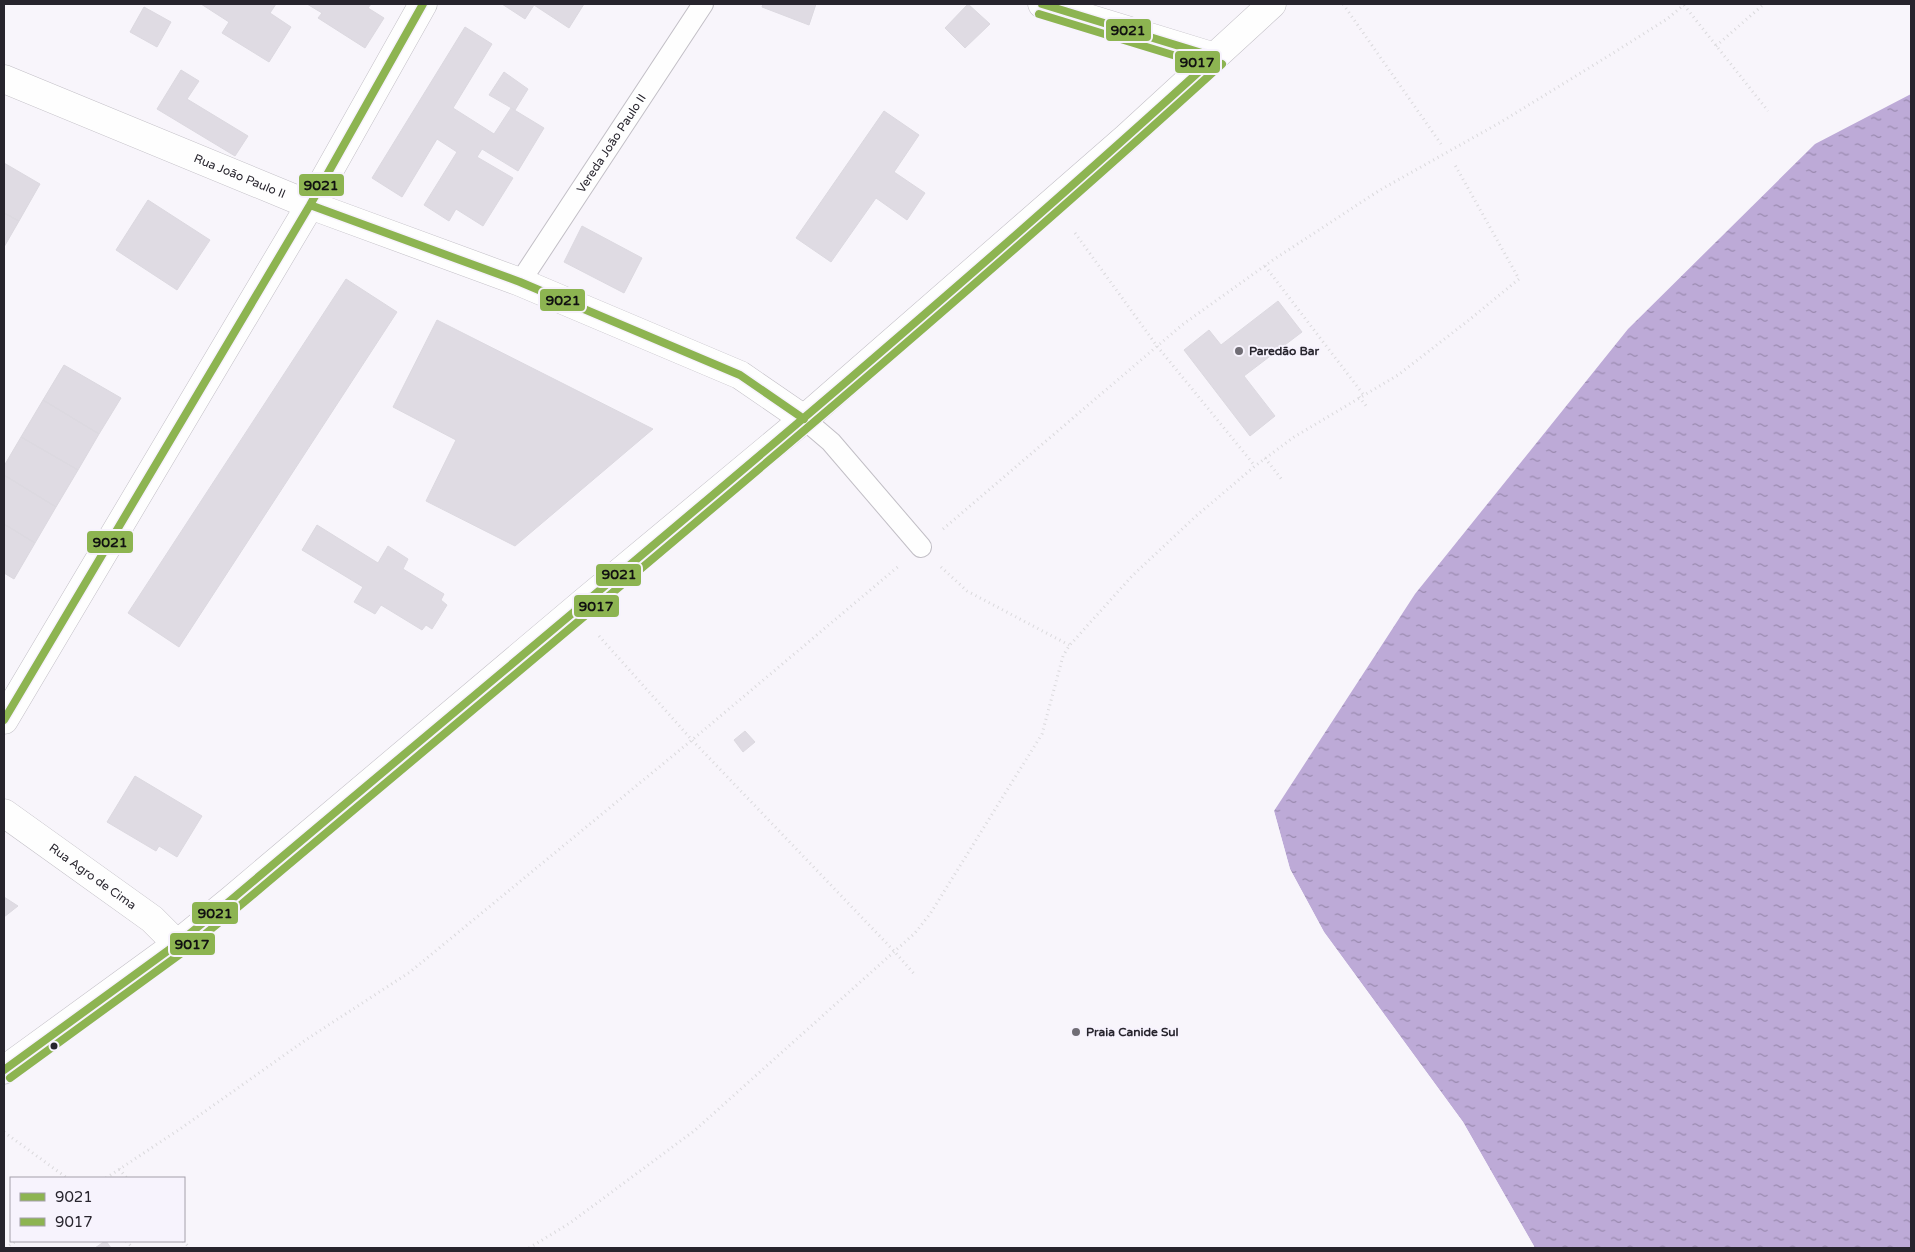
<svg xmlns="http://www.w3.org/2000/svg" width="1915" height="1252" viewBox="0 0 1915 1252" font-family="'Varela Round',sans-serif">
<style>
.water{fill:url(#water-ripples)}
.pier{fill:#f8f5fb}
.building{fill:#dfdbe3;stroke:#dcd9e0}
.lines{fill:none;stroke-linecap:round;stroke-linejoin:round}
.service-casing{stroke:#c2bfc6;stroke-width:22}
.minor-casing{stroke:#c2bfc6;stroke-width:29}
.secondary-casing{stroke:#c2bfc6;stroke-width:29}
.path{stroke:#dad9dc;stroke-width:3;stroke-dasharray:1 4;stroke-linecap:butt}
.service{stroke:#fefefe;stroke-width:20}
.minor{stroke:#fefefe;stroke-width:28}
.secondary{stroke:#fefefe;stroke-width:28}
.bus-1-casing{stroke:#f7f3fd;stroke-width:11}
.bus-2-casing{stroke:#f7f3fd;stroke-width:11}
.bus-1{stroke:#8db451;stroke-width:8}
.bus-2{stroke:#8db451;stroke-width:8}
.poi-dot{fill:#706d75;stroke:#f7f3fd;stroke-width:2}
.bus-dot{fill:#27242d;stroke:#f7f3fd;stroke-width:2}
.labels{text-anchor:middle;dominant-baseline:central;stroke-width:4;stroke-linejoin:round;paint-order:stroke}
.street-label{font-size:12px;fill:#27242d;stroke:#f7f3fd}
.poi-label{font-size:12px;font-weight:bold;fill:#27242d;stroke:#f7f3fd;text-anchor:start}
.line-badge{stroke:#f7f3fd;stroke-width:2}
.pale-badge-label{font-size:14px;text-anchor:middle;font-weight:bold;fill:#111}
</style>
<defs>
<pattern id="water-ripples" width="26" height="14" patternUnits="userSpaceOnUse" patternTransform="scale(1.25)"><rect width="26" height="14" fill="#bdaad7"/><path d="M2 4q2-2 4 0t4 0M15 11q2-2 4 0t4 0" fill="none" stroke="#9a8aaf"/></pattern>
</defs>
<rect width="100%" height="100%" fill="#f8f5fb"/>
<path class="water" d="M 1911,94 L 1911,1248 L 1535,1248 L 1463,1122 L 1324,932 L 1290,869 L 1274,811 L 1415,594 L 1628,329 L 1815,144 Z"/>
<path class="pier" d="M 1274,811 L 1290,869 L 1324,932 L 1463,1122 L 1535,1248 L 1533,1248 L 1461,1123 L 1321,934 L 1287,870 L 1272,812 Z"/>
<path class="building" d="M 201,4 L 276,4 L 270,13 L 291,27 L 269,62 L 222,33 L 229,22 Z
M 307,4 L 371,4 L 368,8 L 384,18 L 365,48 L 318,18 L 322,13 Z
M 502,4 L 584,4 L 569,28 L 534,5 L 525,19 Z
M 763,4 L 816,4 L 809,25 L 762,7 Z
M 968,4 L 990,24 L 965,48 L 945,28 Z
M 144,7 L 171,22 L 157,47 L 130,32 Z
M 465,27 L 492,44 L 453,108 L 494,134 L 511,108 L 544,128 L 518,171 L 482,149 L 477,157 L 513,178 L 483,226 L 456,209 L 449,221 L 424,205 L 457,152 L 437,139 L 402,197 L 372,178 Z
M 181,70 L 199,81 L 187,99 L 248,136 L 235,156 L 157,109 Z
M 504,72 L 528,89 L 515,110 L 489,95 Z
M 884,111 L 919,135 L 894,172 L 925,193 L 907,220 L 876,198 L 831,262 L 796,238 Z
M 4,163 L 40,184 L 19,221 L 4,213 Z
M 148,200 L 210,240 L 177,290 L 116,250 Z
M 4,213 L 19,221 L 4,247 Z
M 582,226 L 642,258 L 624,293 L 564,262 Z
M 346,279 L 397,312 L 179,647 L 128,613 Z
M 1278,301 L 1302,332 L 1244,376 L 1275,416 L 1250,436 L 1184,350 L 1209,330 L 1221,345 Z
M 437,320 L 653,429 L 515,546 L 426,501 L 456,440 L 393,407 Z
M 64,365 L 121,398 L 99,434 L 43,400 Z
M 43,400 L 99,434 L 78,470 L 21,437 Z
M 21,437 L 78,470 L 56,507 L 4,475 L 4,466 Z
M 4,475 L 56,507 L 35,543 L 4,524 Z
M 4,524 L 35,543 L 14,579 L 4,573 Z
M 317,525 L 378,563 L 388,546 L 408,559 L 403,569 L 444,594 L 441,600 L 447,605 L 432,629 L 426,625 L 422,630 L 381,605 L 375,614 L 354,602 L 363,587 L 302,550 Z
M 745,731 L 755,742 L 743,752 L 734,740 Z
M 135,776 L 202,816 L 177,857 L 159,846 L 156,851 L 107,822 Z
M 4,897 L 18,906 L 4,917 Z
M 106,1241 L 111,1248 L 95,1248 L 105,1241 Z"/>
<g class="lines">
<g class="service-casing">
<g id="service">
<path id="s1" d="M 520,282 L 703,4"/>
<path d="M 804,419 L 831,442 L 921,547"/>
</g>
</g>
<g class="minor-casing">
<g id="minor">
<path d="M 1042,4 L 1215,57"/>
<path id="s2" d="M 4,79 L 310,205 L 520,282 L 740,375 L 804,419"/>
<path d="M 4,720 L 310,205 L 423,4"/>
<path id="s3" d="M 4,813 L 152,919 L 177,944"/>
</g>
</g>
<g class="secondary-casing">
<path id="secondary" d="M 4,1070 L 177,944 L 231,900 L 584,602 L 804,419 L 1126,138 L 1272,4"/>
</g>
<path class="path" d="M 1343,4 L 1441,144
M 1684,5 L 1768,111
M 1716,46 L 1764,4
M 1075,233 L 1157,346 L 1255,466
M 1265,266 L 1363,394
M 1359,397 L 1367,407
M 1265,458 L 1283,481
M 943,529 L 1182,325 L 1273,260 L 1380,190 L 1501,122 L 1610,55 L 1667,19 L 1685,4
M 941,567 L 967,591 L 1069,645
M 599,636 L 692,740 L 894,951 L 915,975
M 4,1132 L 67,1178
M 119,1169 L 127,1178
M 106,1178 L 180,1129 L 307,1039 L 410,972 L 692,740 L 900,565
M 126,1241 L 133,1248
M 183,1241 L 190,1248
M 5,1248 L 16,1241
M 529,1248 L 570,1223 L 694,1131 L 915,933 L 930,914 L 1042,734 L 1063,656 L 1069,646 L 1132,576 L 1195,517 L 1255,466 L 1294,437 L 1398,375 L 1469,320 L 1519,279 L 1455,165"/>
<use href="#service" class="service"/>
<use href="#minor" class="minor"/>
<use href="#secondary" class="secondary"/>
<g class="bus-1-casing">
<path id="bus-1" d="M 1042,4 L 1215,57
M 310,205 L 520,282 L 740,375 L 804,419
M 4,720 L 310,205 L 423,4
M 4,1070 L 177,944 L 231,900 C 561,621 896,348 1215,57"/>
</g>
<g class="bus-2-casing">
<path id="bus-2" d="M 1039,14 L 1212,67
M 10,1078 L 183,952 L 237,908 C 568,629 902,355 1222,64"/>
</g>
<use href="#bus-1" class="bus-1"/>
<use href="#bus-2" class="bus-2"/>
</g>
<g class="poi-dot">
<circle cx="1239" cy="351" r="5"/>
<circle cx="1076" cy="1032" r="5"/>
</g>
<circle class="bus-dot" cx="54" cy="1046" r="4.5"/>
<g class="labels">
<g class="street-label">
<text stroke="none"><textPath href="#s1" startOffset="166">Vereda João Paulo II</textPath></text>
<text stroke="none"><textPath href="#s2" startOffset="255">Rua João Paulo II</textPath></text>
<text stroke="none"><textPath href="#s3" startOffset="109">Rua Agro de Cima</textPath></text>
</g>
<g class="poi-label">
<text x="1249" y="351">Paredão Bar</text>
<text x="1086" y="1032">Praia Canide Sul</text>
</g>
</g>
<g class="line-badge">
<rect x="1105" y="18" width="47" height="24" rx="5" fill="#8db451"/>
<rect x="1174" y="50" width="47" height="24" rx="5" fill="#8db451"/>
<rect x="298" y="173" width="47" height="24" rx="5" fill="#8db451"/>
<rect x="539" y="288" width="47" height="24" rx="5" fill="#8db451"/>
<rect x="86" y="530" width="48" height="24" rx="5" fill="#8db451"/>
<rect x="595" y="563" width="47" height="24" rx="5" fill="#8db451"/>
<rect x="573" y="594" width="47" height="24" rx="5" fill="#8db451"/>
<rect x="191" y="901" width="48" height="24" rx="5" fill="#8db451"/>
<rect x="169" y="932" width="47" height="24" rx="5" fill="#8db451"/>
</g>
<g class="pale-badge-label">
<text x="1128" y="35">9021</text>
<text x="1197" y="67">9017</text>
<text x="321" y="190">9021</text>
<text x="563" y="305">9021</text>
<text x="110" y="547">9021</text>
<text x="619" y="579">9021</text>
<text x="596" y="611">9017</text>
<text x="215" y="918">9021</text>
<text x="192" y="949">9017</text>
</g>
<rect width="1915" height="1252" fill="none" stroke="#27242d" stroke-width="10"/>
<rect x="10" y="1177" width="175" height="65" fill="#f7f3fd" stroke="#a4a0aa"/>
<rect x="20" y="1193" width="25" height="8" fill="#8db451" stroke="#a4a0aa"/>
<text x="55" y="1202" font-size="15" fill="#27242d">9021</text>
<rect x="20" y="1218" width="25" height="8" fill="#8db451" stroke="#a4a0aa"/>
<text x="55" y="1227" font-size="15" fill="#27242d">9017</text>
</svg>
